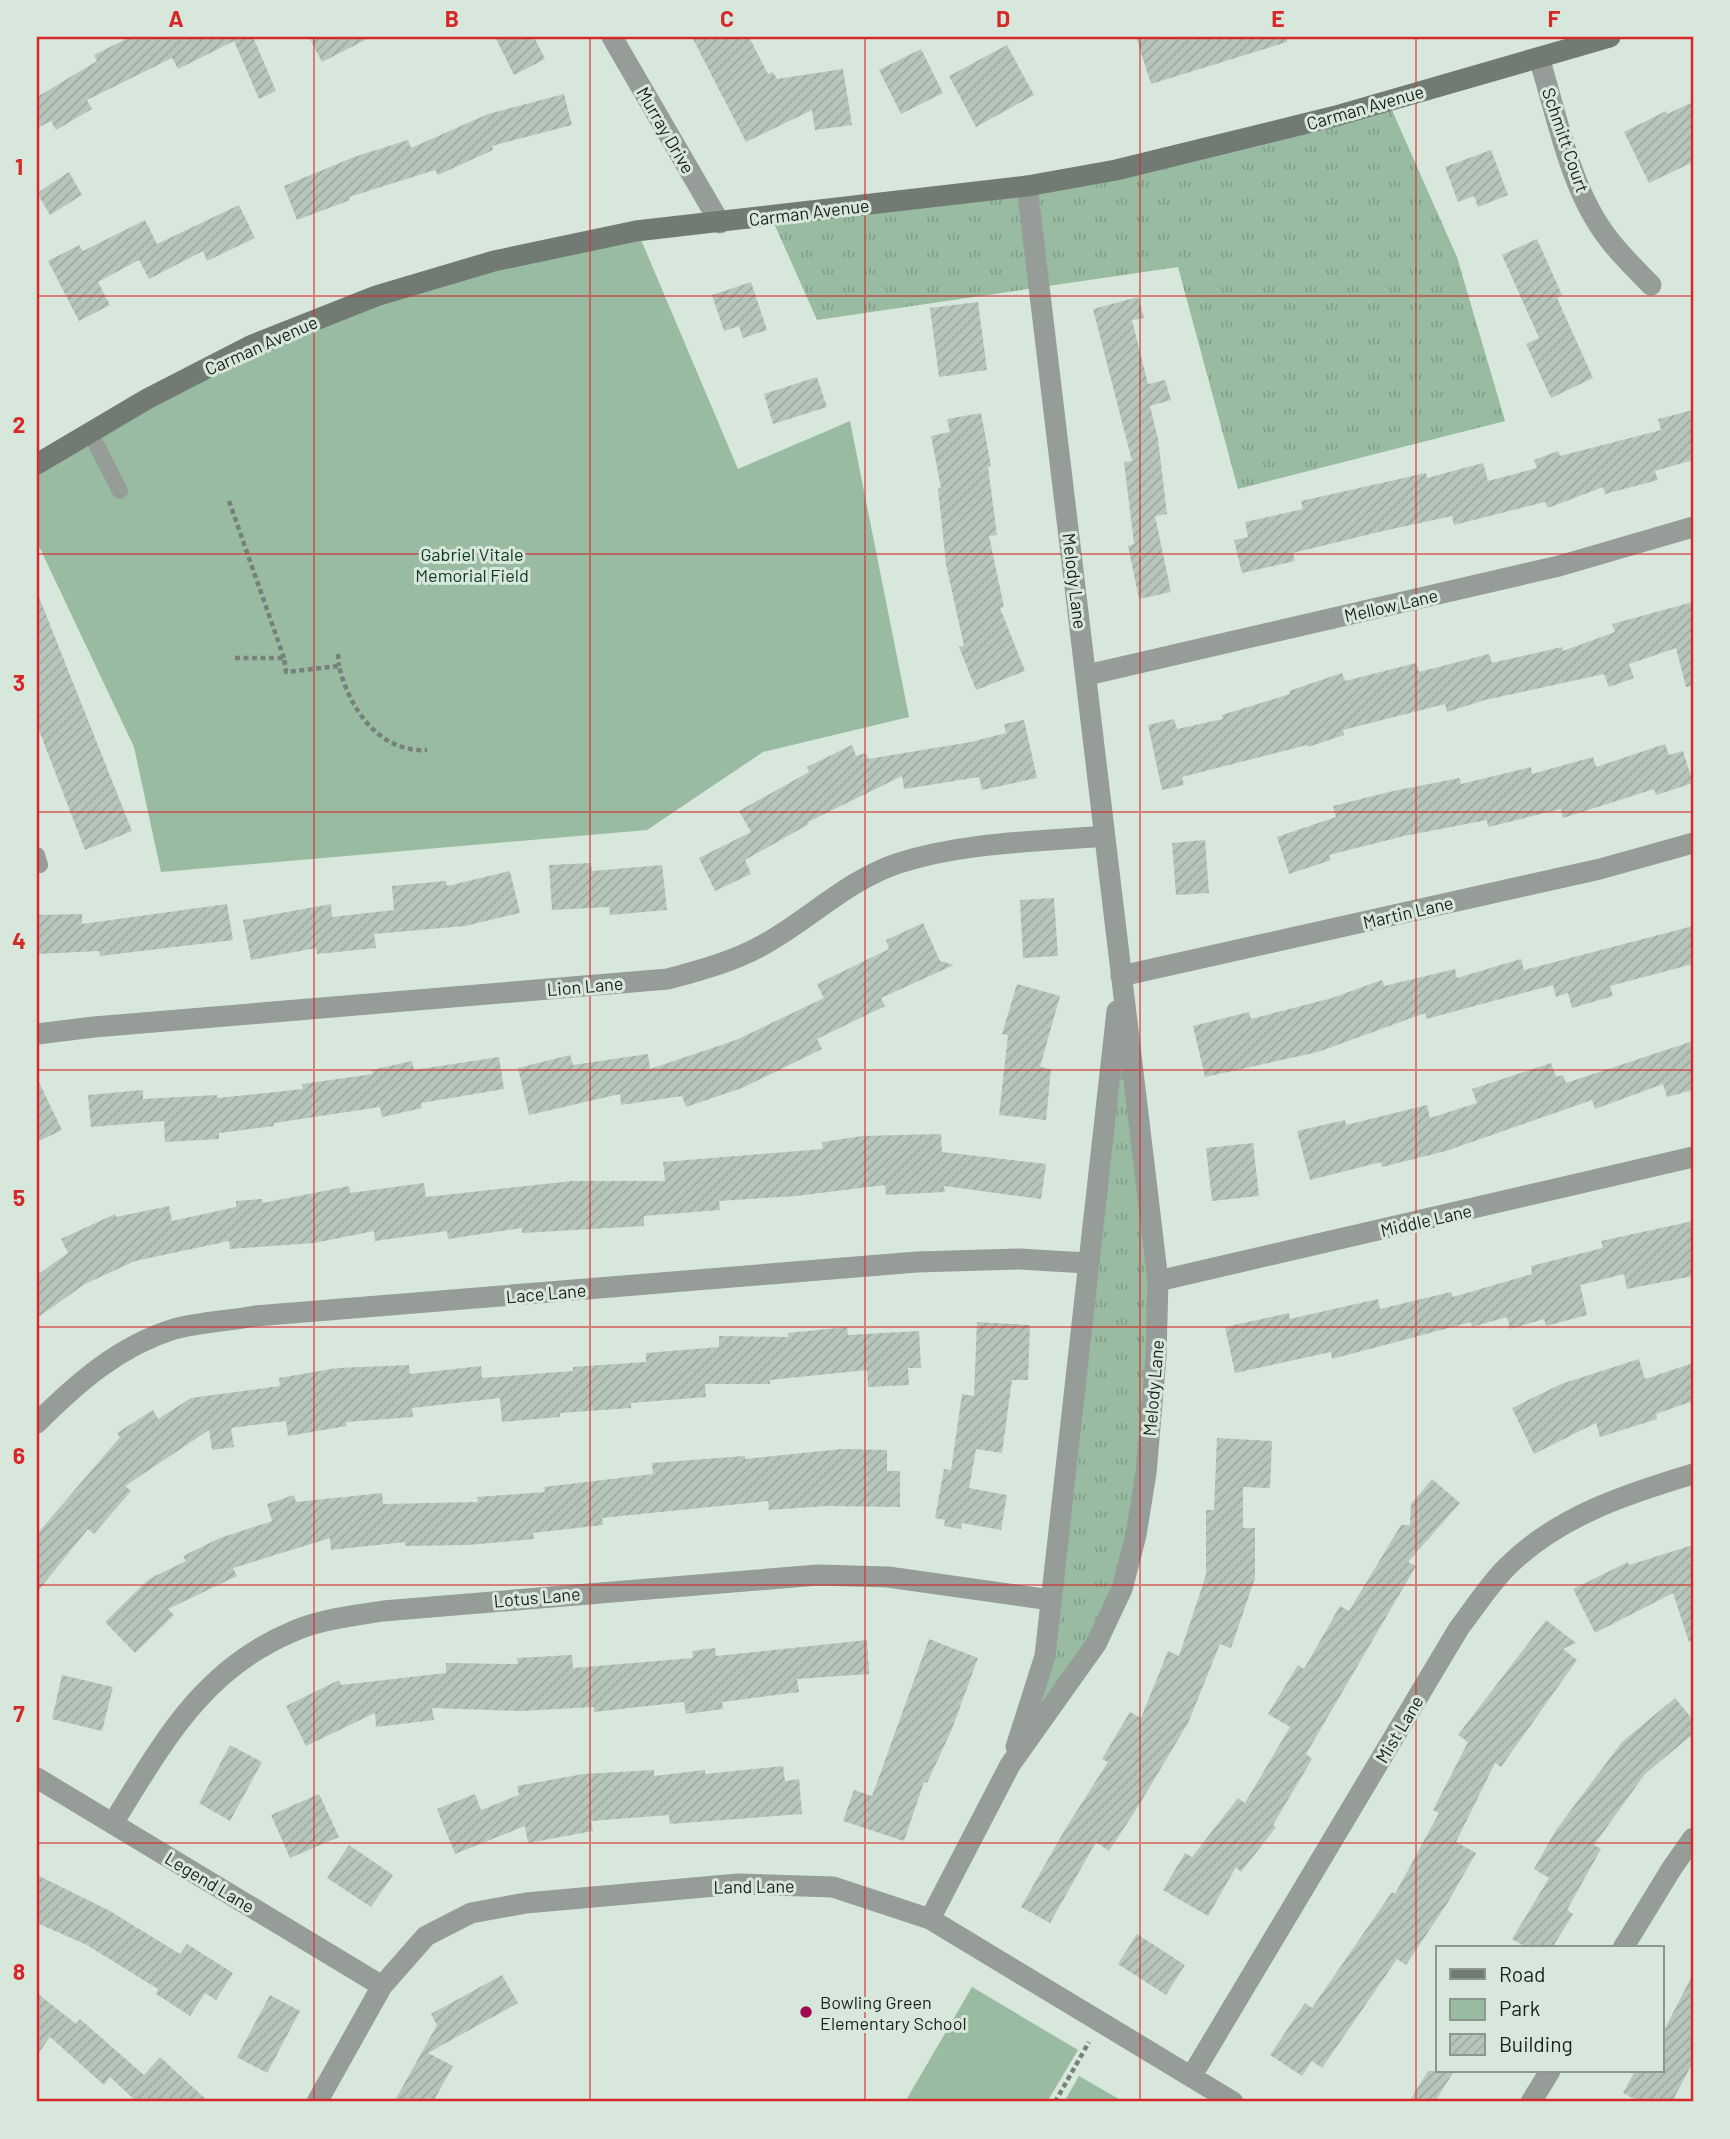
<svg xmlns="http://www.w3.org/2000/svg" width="1730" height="2139" viewBox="0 0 1730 2139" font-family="Barlow,sans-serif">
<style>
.grass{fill:url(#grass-tufts)}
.green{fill:#98bba1}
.building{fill:url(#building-hatch)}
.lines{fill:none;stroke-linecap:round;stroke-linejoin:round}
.path{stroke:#778179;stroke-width:4.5;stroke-dasharray:5 3.5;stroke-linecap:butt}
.lane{stroke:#969c97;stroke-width:16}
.street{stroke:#969c97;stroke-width:21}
.secondary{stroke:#717b74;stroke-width:21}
.grid{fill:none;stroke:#d62828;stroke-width:2;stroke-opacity:0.55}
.poi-dot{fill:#a0094f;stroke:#d8e7db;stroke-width:2.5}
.labels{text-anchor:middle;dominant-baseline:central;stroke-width:6;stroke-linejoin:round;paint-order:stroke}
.street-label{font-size:18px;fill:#1b211c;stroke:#d8e7db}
.park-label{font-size:18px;fill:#0f381e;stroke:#d8e7db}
.poi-label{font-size:18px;fill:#1b211c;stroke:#d8e7db;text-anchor:start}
.neatline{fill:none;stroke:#d62828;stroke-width:2.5}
.grid-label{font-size:23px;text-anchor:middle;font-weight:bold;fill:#d62828}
</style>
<defs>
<pattern id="grass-tufts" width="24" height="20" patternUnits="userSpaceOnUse" patternTransform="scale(1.75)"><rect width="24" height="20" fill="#98bba1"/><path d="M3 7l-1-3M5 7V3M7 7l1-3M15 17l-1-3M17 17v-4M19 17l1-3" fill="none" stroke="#82a08a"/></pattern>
<pattern id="building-hatch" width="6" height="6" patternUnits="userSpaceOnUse" patternTransform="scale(1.75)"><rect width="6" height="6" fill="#b7c6ba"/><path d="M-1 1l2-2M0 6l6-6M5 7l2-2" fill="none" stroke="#9daa9f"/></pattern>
</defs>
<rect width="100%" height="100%" fill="#d8e7db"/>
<path class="grass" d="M 1391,108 L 1457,257 L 1505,421 L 1238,489 L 1178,267 L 817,320 L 773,221 L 1039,188 Z
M 1122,1000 L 1154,1281 L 1132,1535 L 1094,1641 L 1021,1743 L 1048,1656 Z"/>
<path class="green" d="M 639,235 L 738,469 L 850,421 L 909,717 L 763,752 L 647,830 L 161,872 L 134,747 L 37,542 L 37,470 L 254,349 L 384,299 Z
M 972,1987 L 1078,2050 L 1047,2102 L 905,2102 Z
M 1079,2076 L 1124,2102 L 1064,2102 Z"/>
<path class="building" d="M 130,37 L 253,37 L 276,91 L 259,99 L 234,41 L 178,69 L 172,58 L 87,100 L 92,109 L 56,130 L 51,121 L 37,128 L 37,97 L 97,61 L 94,55 Z
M 309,37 L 371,37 L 322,62 Z
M 495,37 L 534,37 L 545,59 L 514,75 Z
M 692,37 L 749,37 L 768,74 L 773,72 L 777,79 L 843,69 L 852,125 L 815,130 L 812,110 L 746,142 Z
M 1136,37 L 1287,37 L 1287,42 L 1151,84 Z
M 1007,45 L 1034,95 L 976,127 L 949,76 Z
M 921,49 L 943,93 L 901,114 L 879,70 Z
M 564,94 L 572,125 L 492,146 L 493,150 L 438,175 L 435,170 L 349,197 L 350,200 L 297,220 L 284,186 L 354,157 L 408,140 L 411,148 L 488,114 Z
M 1693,102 L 1693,162 L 1649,183 L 1624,132 L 1666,111 L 1667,114 Z
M 1491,150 L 1508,195 L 1478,207 L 1474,196 L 1458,202 L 1445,167 Z
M 69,172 L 82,195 L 50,215 L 37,193 Z
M 239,205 L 255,238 L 207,261 L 203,251 L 149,279 L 139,260 L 98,282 L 110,305 L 79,321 L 48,261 L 79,245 L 83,251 L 145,220 L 157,244 Z
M 1537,239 L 1562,295 L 1557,298 L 1593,378 L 1551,398 L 1526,344 L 1539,338 L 1502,255 Z
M 751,282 L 767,330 L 743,338 L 739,326 L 724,331 L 712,295 Z
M 1138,297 L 1144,318 L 1132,320 L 1148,384 L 1165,380 L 1171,400 L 1150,406 L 1158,439 L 1167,514 L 1155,516 L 1171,592 L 1139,599 L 1128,546 L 1134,544 L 1124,462 L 1132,461 L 1093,309 Z
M 978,302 L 987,370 L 939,377 L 930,308 Z
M 817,377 L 827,407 L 773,424 L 764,394 Z
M 1693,410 L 1693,460 L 1655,471 L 1658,480 L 1605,494 L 1603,487 L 1548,508 L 1545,502 L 1454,525 L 1452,516 L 1383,531 L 1293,553 L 1295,561 L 1242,573 L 1234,540 L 1248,537 L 1245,522 L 1303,509 L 1301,501 L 1426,473 L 1427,478 L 1483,463 L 1488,481 L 1537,468 L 1534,460 L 1558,451 L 1560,456 L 1661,430 L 1658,419 Z
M 981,413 L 991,466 L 988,467 L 997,535 L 989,536 L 1004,607 L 1000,608 L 1025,671 L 976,690 L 959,647 L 964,646 L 946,564 L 938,489 L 941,488 L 931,436 L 950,432 L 947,419 Z
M 37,592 L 132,831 L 85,850 L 37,725 Z
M 1693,602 L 1693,686 L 1686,687 L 1676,648 L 1629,664 L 1634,678 L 1609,687 L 1604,674 L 1485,700 L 1447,712 L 1445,704 L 1343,730 L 1344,735 L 1308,747 L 1307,745 L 1182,777 L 1184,785 L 1162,790 L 1148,725 L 1174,719 L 1177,729 L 1223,719 L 1222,715 L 1290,694 L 1289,691 L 1342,673 L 1345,681 L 1416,663 L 1419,672 L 1489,654 L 1492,663 L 1562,647 L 1563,651 L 1615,632 L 1612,624 Z
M 1024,720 L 1037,778 L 982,790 L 979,777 L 904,789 L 902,776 L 808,822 L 809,824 L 745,860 L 751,874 L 715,891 L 699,858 L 751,832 L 739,811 L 809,772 L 807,767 L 852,745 L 856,756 L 866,753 L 868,759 L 971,742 L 1006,733 L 1004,724 Z
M 1665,744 L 1669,755 L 1683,751 L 1693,783 L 1656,795 L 1654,789 L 1563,818 L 1561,809 L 1488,827 L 1487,820 L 1404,836 L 1329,855 L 1331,860 L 1289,874 L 1277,837 L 1336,817 L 1333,806 L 1393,791 L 1460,778 L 1461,784 L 1531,767 L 1532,774 L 1593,757 L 1596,767 Z
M 1205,840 L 1209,893 L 1176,895 L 1172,843 Z
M 591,863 L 592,871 L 662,865 L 667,910 L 610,915 L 609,907 L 552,910 L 549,865 Z
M 510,871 L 520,913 L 465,926 L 374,934 L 376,948 L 317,954 L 316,948 L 251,960 L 243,920 L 331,904 L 332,917 L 394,910 L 392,886 L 446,881 L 447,886 Z
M 1054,898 L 1058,956 L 1023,958 L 1020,900 Z
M 227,904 L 233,940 L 100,956 L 99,951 L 37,954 L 37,915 L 82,914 L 82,924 Z
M 923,923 L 940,961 L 954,965 L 881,998 L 885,1006 L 817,1039 L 822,1049 L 742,1088 L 686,1107 L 682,1096 L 621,1105 L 620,1094 L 529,1115 L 518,1068 L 570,1055 L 573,1065 L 648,1054 L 650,1069 L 736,1040 L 824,998 L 817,984 L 889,949 L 886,940 Z
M 1693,926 L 1693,964 L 1610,986 L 1613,996 L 1572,1008 L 1568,993 L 1556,997 L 1553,985 L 1426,1019 L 1425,1013 L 1318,1052 L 1205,1077 L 1193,1026 L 1249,1012 L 1251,1019 L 1332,998 L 1382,980 L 1384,986 L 1455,969 L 1457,978 L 1521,959 L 1524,970 Z
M 1017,984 L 1060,996 L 1040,1067 L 1051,1069 L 1046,1120 L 999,1115 L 1008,1035 L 1002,1034 Z
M 1693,1041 L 1693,1090 L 1667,1097 L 1663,1084 L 1595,1109 L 1592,1100 L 1446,1151 L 1382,1167 L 1381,1162 L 1310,1180 L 1297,1131 L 1345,1120 L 1346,1125 L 1427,1105 L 1430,1118 L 1477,1103 L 1472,1089 L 1551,1063 L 1556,1077 L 1563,1075 L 1566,1083 Z
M 499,1057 L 504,1089 L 421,1103 L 422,1108 L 382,1117 L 380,1107 L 274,1123 L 274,1126 L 219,1133 L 219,1139 L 165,1142 L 164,1121 L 91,1127 L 88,1095 L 143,1090 L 143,1099 L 217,1095 L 217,1098 L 303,1089 L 302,1084 L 373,1074 L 372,1070 L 412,1061 L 414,1070 Z
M 37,1078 L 62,1130 L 37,1142 Z
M 941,1134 L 942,1152 L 1046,1164 L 1041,1199 L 944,1186 L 945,1192 L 886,1195 L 885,1185 L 796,1196 L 719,1201 L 720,1210 L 644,1216 L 644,1226 L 522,1233 L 522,1228 L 448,1239 L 447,1231 L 375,1241 L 374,1231 L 314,1243 L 230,1249 L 229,1241 L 135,1261 L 85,1284 L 37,1318 L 37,1275 L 68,1253 L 61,1239 L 115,1214 L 116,1217 L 169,1206 L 172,1221 L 236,1207 L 236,1201 L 262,1199 L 263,1203 L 349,1186 L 350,1193 L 424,1183 L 426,1197 L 572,1181 L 665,1181 L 663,1162 L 823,1149 L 822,1142 L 863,1136 Z
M 1253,1143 L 1259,1196 L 1212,1201 L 1206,1148 Z
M 1693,1221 L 1693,1276 L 1627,1289 L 1624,1274 L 1580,1285 L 1587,1315 L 1546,1326 L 1544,1319 L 1510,1329 L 1507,1317 L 1472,1327 L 1471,1322 L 1332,1359 L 1331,1352 L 1235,1373 L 1225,1327 L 1289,1313 L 1290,1319 L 1378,1299 L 1380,1309 L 1451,1292 L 1453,1297 L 1532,1274 L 1531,1266 L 1603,1248 L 1601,1241 Z
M 977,1322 L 1030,1325 L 1028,1380 L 1012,1380 L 1002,1453 L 976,1449 L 969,1488 L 1007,1495 L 1001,1530 L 962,1523 L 961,1529 L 944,1526 L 945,1520 L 935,1518 L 944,1469 L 951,1470 L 962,1394 L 974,1396 Z
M 847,1327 L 848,1335 L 919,1331 L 921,1368 L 908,1368 L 909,1385 L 868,1387 L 867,1370 L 770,1380 L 770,1384 L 705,1384 L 706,1397 L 631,1403 L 631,1408 L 560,1413 L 560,1417 L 502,1422 L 500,1398 L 412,1408 L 413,1417 L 346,1422 L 347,1426 L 288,1436 L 286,1421 L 231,1428 L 234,1447 L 212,1450 L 209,1430 L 125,1486 L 131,1491 L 94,1534 L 88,1529 L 37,1592 L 37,1534 L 120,1437 L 117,1433 L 153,1410 L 158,1419 L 191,1398 L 280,1386 L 279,1378 L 337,1368 L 409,1365 L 410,1374 L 481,1366 L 482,1378 L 573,1371 L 573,1367 L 646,1362 L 646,1353 L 719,1347 L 719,1336 L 789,1337 L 788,1333 Z
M 1639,1359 L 1645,1379 L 1693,1363 L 1693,1401 L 1656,1414 L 1657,1419 L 1600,1437 L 1596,1423 L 1534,1454 L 1512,1408 L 1561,1384 Z
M 1217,1438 L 1272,1441 L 1270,1488 L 1243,1487 L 1243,1528 L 1255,1528 L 1255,1578 L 1231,1648 L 1220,1644 L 1188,1723 L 1139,1805 L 1109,1851 L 1096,1842 L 1050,1923 L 1021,1907 L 1064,1831 L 1108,1762 L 1102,1759 L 1130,1712 L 1141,1718 L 1168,1651 L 1179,1656 L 1206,1575 L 1206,1510 L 1214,1510 Z
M 842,1449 L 887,1450 L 887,1471 L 900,1471 L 900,1507 L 827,1506 L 769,1510 L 768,1501 L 602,1518 L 603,1525 L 533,1533 L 534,1539 L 468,1545 L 405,1546 L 405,1542 L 331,1550 L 330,1538 L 233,1568 L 237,1576 L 168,1609 L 174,1615 L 135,1653 L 105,1622 L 149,1579 L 186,1561 L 183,1556 L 220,1538 L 272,1521 L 267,1504 L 294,1495 L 296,1502 L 382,1493 L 383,1504 L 478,1502 L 477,1497 L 545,1492 L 544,1487 L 653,1474 L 652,1463 L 745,1456 L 745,1459 Z
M 1432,1479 L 1460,1503 L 1408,1562 L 1416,1566 L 1306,1754 L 1312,1759 L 1273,1825 L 1276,1827 L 1241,1872 L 1236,1867 L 1208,1916 L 1163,1890 L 1185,1853 L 1192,1857 L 1238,1798 L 1245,1803 L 1290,1727 L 1268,1714 L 1298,1665 L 1304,1669 L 1340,1606 L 1349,1611 L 1401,1525 L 1410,1525 L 1411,1504 Z
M 1693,1545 L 1693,1641 L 1689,1642 L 1673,1593 L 1595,1633 L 1573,1589 L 1628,1562 L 1629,1565 Z
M 1546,1620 L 1576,1643 L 1563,1649 L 1577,1660 L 1501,1767 L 1495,1763 L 1456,1842 L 1476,1853 L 1448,1902 L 1406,1965 L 1397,1959 L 1322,2068 L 1312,2061 L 1302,2076 L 1270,2055 L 1305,2003 L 1312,2008 L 1392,1892 L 1395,1894 L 1439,1813 L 1433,1810 L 1468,1742 L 1458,1735 Z
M 929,1639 L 978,1658 L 952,1729 L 927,1783 L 924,1782 L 904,1841 L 843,1821 L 854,1790 L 872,1796 Z
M 867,1640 L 869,1674 L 797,1679 L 799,1692 L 722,1702 L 723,1709 L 686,1714 L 684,1702 L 594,1712 L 594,1707 L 520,1711 L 432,1708 L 434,1720 L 376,1727 L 375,1713 L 306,1746 L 286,1706 L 339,1680 L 341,1685 L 446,1673 L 446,1663 L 518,1664 L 517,1658 L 572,1655 L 573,1668 L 693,1658 L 692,1651 L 715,1648 L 716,1656 Z
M 62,1675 L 113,1687 L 102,1731 L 52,1719 Z
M 1675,1698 L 1693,1720 L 1693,1734 L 1645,1774 L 1594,1845 L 1601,1849 L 1567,1910 L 1573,1914 L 1552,1948 L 1528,1948 L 1512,1939 L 1549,1878 L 1534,1869 L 1556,1830 L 1622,1742 Z
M 230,1745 L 262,1762 L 230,1821 L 199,1803 Z
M 783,1766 L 785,1781 L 799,1779 L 802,1814 L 670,1824 L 669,1815 L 591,1821 L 593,1831 L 528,1843 L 525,1826 L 455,1854 L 437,1809 L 475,1794 L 481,1810 L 519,1795 L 517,1786 L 583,1774 L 654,1770 L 654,1776 L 705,1770 L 705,1774 Z
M 319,1794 L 339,1837 L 290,1858 L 271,1815 Z
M 349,1845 L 393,1875 L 371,1907 L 327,1878 Z
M 37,1875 L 110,1911 L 180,1954 L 187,1944 L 233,1973 L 216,2000 L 205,1993 L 190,2016 L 156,1994 L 158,1989 L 87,1945 L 37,1923 Z
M 1137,1934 L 1185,1965 L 1166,1995 L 1118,1964 Z
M 1693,1974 L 1693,2062 L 1672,2102 L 1640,2102 L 1623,2093 L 1635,2071 L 1662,2071 L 1662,2034 Z
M 502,1975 L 518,2003 L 428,2053 L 453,2066 L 433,2102 L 394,2102 L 437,2025 L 431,2014 Z
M 37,1993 L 76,2024 L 80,2019 L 144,2075 L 160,2057 L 209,2102 L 137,2102 L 110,2077 L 104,2085 L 50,2037 L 37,2055 Z
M 270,1995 L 300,2011 L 267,2073 L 237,2057 Z
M 1428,2071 L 1454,2071 L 1435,2102 L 1409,2102 Z"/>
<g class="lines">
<path class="path" d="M 229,501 L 284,658
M 338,654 L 339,666
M 235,658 L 284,658 L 286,672 L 339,666 C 349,708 379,753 427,750
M 1055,2102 L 1089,2042"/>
<path class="lane" d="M 90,432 L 120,491
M 37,855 L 40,865"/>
<path class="street" d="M 612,37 L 720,223
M 1539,58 C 1558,118 1570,192 1611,242 C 1623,257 1637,271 1651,285
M 1087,675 L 1559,566 L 1693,527
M 1121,976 L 1600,869 L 1693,843
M 37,1034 L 94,1027 L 668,979 C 701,970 732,962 763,945 C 809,920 847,880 899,863 C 963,842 1037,842 1104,836
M 1158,1281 L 1693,1157
M 37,1423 C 77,1383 119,1346 174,1329 C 200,1322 229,1321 255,1316 L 917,1262 L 1019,1259 L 1087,1263
M 1016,1747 L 1045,1656 L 1117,1011
M 37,1778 L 382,1986
M 113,1823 C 163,1743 202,1669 294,1631 C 322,1619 353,1616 383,1611 L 818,1575 L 888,1577 L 1051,1600
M 930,1919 L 1010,1765 L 1096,1644 L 1122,1589 L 1136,1535 L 1146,1473 L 1156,1357 L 1158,1281 L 1027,186
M 1623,1948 L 1672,1868 L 1693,1838
M 1191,2077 L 1459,1628 C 1474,1609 1488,1586 1506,1568 C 1556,1517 1626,1494 1693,1474
M 317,2102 L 382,1986 L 426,1936 L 471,1913 L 526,1903 L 738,1884 L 833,1887 L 930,1919 L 1233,2102
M 1531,2102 L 1550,2071"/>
<path class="secondary" d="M 37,464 L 147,399 L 250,346 L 376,296 L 494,261 L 636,231 L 1027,186 L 1116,170 L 1336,116 L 1610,37"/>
</g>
<path class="grid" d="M 314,37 L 314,2102M 590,37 L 590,2102M 865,37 L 865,2102M 1140,37 L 1140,2102M 1416,37 L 1416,2102M 37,296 L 1693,296M 37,554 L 1693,554M 37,812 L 1693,812M 37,1070 L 1693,1070M 37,1327 L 1693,1327M 37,1585 L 1693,1585M 37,1843 L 1693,1843"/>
<circle class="poi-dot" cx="806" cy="2012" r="7"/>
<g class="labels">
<g class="street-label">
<text transform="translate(1365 107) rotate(-16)">Carman Avenue</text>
<text transform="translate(666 130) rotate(60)">Murray Drive</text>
<text transform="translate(1566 140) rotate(71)">Schmitt Court</text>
<text transform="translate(809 212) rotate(-7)">Carman Avenue</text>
<text transform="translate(261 345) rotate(-24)">Carman Avenue</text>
<text transform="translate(1075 581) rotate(83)">Melody Lane</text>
<text transform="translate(1391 605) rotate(-13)">Mellow Lane</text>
<text transform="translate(1408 912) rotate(-13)">Martin Lane</text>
<text transform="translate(585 986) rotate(-5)">Lion Lane</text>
<text transform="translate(1426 1220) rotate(-13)">Middle Lane</text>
<text transform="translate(546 1293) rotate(-5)">Lace Lane</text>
<text transform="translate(1153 1388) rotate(-85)">Melody Lane</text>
<text transform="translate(537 1597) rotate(-5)">Lotus Lane</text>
<text transform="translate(1399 1729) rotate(-59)">Mist Lane</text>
<text transform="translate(210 1882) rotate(31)">Legend Lane</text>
<text transform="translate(754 1886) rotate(-1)">Land Lane</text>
</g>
<g class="park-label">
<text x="472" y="554">Gabriel Vitale<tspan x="472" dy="21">Memorial Field</tspan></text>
</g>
<g class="poi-label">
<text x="820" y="2002">Bowling Green<tspan x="820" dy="21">Elementary School</tspan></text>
</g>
</g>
<rect width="1730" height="2139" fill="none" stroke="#d8e7db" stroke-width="77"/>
<rect x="1436" y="1946" width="228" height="126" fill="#d8e7db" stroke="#8c988f" stroke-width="2"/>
<rect x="1450" y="1969" width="35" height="10" fill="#717b74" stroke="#8c988f" stroke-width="2"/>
<text x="1499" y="1982" font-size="21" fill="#1b211c">Road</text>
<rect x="1450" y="1999" width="35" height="21" fill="#98bba1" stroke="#8c988f" stroke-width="2"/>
<text x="1499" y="2016" font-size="21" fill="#1b211c">Park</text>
<rect x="1450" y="2034" width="35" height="21" fill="url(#building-hatch)" stroke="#8c988f" stroke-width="2"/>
<text x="1499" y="2052" font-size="21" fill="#1b211c">Building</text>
<rect x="38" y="38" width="1654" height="2062" class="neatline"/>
<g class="grid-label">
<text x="176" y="27">A</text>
<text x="452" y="27">B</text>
<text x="727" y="27">C</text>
<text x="1003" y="27">D</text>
<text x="1278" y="27">E</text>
<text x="1554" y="27">F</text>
<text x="19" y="175">1</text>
<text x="19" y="433">2</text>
<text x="19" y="691">3</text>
<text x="19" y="949">4</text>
<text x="19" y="1206">5</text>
<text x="19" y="1464">6</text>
<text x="19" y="1722">7</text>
<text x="19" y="1980">8</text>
</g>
</svg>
